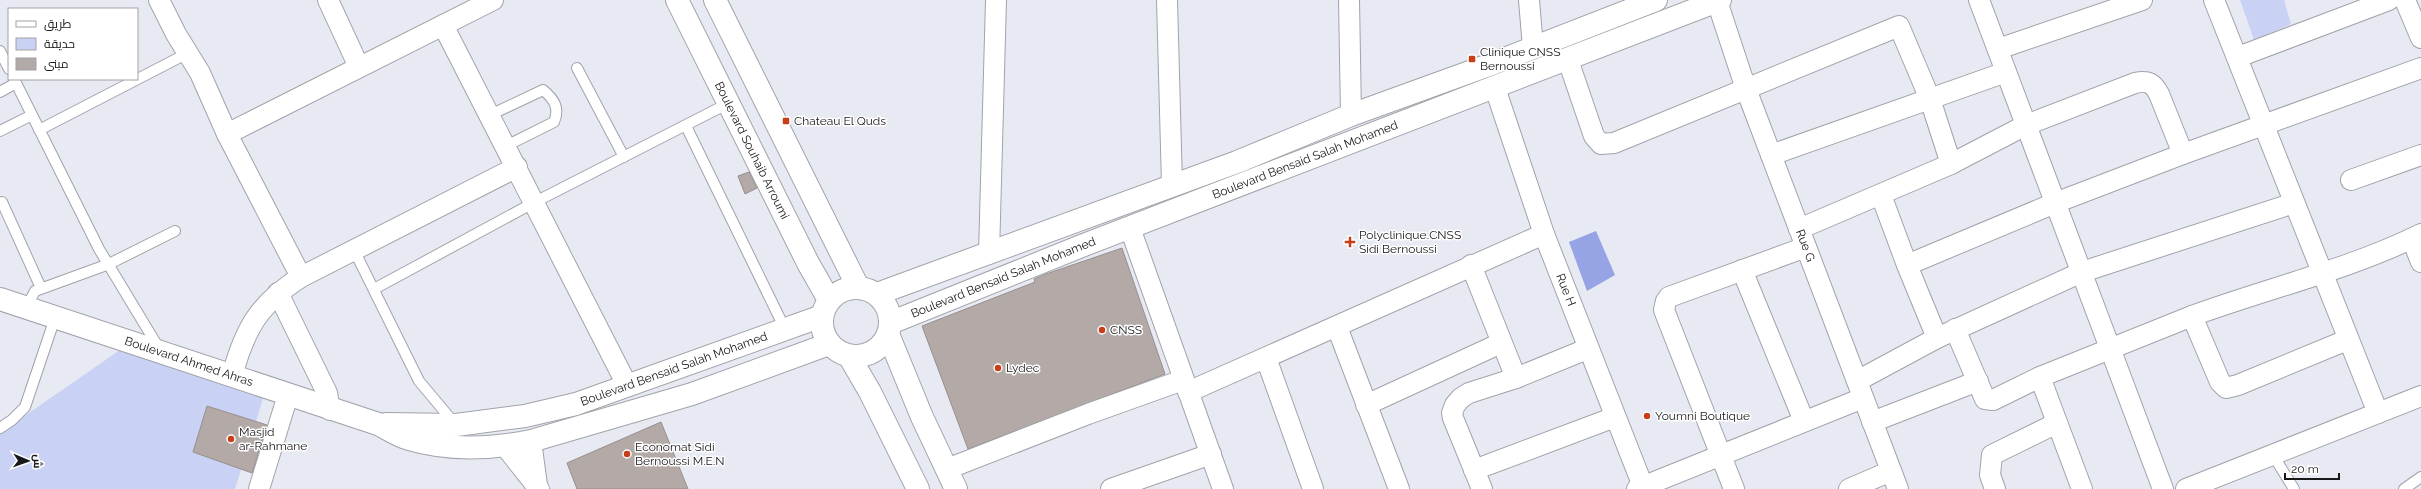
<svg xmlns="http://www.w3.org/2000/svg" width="2421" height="489" viewBox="0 0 2421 489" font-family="Raleway,Cairo,sans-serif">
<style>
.green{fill:#c9d1f4}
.forest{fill:#96a3e5}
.building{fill:#b3aaa7;stroke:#988f8d}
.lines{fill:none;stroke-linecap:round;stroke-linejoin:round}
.lane-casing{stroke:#a1a3aa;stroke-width:12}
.street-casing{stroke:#a1a3aa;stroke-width:22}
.secondary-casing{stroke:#a1a3aa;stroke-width:24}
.lane{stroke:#fff;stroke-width:10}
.street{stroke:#fff;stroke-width:20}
.secondary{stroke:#fff;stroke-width:22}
.poi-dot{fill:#c83e19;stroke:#fff;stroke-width:1.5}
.labels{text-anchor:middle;stroke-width:3;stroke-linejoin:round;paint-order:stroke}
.poi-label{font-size:12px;fill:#17171a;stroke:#fff;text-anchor:start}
.street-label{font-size:12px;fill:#17171a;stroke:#fff}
</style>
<rect width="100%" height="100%" fill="#e8eaf3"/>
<path class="green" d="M2240,0H2284L2291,24L2254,40Z
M130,343L266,389L235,489H0V433Z"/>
<path class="forest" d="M1596,231L1615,275L1587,291L1569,242Z"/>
<path class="building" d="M749,172L757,188L745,194L738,176Z
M1122,248L1165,374L968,449L922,326L1035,282L1034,279L1046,274Z
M207,406L267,425L252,473L193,452Z
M661,422L688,489H577L567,463Z"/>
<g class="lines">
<g class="lane-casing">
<path id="lane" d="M0,51L9,69
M577,68L624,157
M14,79L99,249L160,350
M0,92L16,83
M490,115L543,90C554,99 560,108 554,122L506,146
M686,126L785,329
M39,130L188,53
M0,131L32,115
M2,202L41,288
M354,250L419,381L455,424
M374,289L535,202L729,103
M26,308L35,291L109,264L175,231
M0,428L12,420L25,407L55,318
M2273,455L2294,489
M2404,489L2421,477"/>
</g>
<g class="street-casing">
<g id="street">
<path d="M159,0L176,34L200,73L227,134L301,277"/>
<path d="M328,0L359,67"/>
<path d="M1167,0L1172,185"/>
<path d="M1349,0L1351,115"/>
<path d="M1529,0L1533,48"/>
<path d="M1979,0L2163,489"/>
<path d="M2214,0L2378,413"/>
<path d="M2405,0L2421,38"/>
<path id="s1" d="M1717,1L1746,89L1898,489"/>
<path d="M443,25L627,385"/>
<path d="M1998,49L2142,0"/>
<path d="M2238,57L2389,0"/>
<path d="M1568,60L1594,136L1601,144L1614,143L1899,26L1930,99L1951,164"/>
<path id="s2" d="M1495,88L1544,234L1644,489"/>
<path d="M227,134L493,0"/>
<path d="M1771,155L2006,72"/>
<path d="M2351,180L2421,155"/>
<path d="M1881,195L1907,265L2055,203L2183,154L2421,68"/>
<path d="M1130,228L1223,489"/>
<path d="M1799,229L1951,164L2026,125L2135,83C2148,80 2153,83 2159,94L2183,154"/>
<path d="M2412,239L2421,262"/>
<path d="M989,254L996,0"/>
<path d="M1471,265L1516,378"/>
<path d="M1907,265L1937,338"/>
<path d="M1742,270L1804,421"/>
<path d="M278,293L327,393L330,410"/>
<path d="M2192,316C2268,288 2348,270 2421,234"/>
<path d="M1337,327L1399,489"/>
<path d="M1955,329L1985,399L1993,400L2040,377L2192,316L2220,382L2226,388L2238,385L2347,340"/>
<path d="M1266,358L1313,489"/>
<path d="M232,376C245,328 259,304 301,277L517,167"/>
<path d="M2040,377L2082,489"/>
<path d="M1857,381L1937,338L2082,272L2294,203"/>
<path d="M1188,392L1544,234"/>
<path d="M1366,405L1501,343"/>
<path d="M1872,422L1978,381"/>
<path d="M531,441L537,485"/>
<path d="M505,446L539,489"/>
<path d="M947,469L1088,414L1183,380"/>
<path d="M1474,470L1615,417"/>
<path d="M259,489L288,395"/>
<path d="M1111,489L1211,454"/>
<path d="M1482,489L1453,418L1452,413L1455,405L1461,398L1469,393L1516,378L1587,349"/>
<path d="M1637,489L1863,398"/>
<path d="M1734,489L1664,310L1666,301L1669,297L1806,247"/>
<path d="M1849,489L1891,471"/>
<path d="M1995,489L1990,475L1992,455L2057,423"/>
<path d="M2186,489L2421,396"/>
</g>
</g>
<g class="secondary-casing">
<g id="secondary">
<path id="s3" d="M677,0L808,263L829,300"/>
<path d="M715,0L858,287"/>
<circle cx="856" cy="322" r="34"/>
<path d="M877,294L1237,162L1351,115L1489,65L1656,0"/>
<path id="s4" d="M0,299L378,424C388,429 398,436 409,439C449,451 491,449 531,441L692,394L829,344"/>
<path id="s5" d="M890,323L1084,245L1720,0"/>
<path d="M888,334L922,417L956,489"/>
<path d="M849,356L870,392L918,489"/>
<path id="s6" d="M386,424L456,425L525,416L576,404L822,316"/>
</g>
</g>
<use href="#lane" class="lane"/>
<use href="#street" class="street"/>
<use href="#secondary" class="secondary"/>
</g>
<g class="poi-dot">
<rect x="1468" y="55" width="8" height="8" rx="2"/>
<rect x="782" y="117" width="8" height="8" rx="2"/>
<path d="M1348 236h4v4h4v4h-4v4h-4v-4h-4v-4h4z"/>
<circle cx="1102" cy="330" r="4"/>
<circle cx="998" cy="368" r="4"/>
<circle cx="1647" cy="416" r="4"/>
<circle cx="231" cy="439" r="4"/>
<circle cx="627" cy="454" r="4"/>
</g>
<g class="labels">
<g class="poi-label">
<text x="1480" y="56">Clinique CNSS<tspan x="1480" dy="14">Bernoussi</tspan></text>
<text x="794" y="125">Chateau El Quds</text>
<text x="1359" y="239">Polyclinique ِCNSS<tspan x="1359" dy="14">Sidi Bernoussi</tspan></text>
<text x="1110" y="334">CNSS</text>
<text x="1006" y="372">Lydec</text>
<text x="1655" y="420">Youmni Boutique</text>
<text x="239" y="436">Masjid<tspan x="239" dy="14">ar-Rahmane</tspan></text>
<text x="635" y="451">Economat Sidi<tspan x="635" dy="14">Bernoussi M.E.N</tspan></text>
</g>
<g class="street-label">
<text dy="4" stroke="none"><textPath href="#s3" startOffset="168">Boulevard Souhaib Arroumi</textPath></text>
<text dy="4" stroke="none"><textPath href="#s5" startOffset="446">Boulevard Bensaid Salah Mohamed</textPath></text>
<text dy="4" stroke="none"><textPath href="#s1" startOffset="260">Rue G</textPath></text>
<text dy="4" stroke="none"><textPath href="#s5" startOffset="122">Boulevard Bensaid Salah Mohamed</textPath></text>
<text dy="4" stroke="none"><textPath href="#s2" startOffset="214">Rue H</textPath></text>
<text dy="4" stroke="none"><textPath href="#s4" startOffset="199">Boulevard Ahmed Ahras</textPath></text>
<text dy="4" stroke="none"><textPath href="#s6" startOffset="296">Boulevard Bensaid Salah Mohamed</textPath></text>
</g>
</g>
<rect x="8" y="8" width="130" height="72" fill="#ffffff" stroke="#a2a2a3"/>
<rect x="16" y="21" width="20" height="6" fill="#ffffff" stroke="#a2a2a3"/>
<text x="44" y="28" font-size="12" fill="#17171a">طريق</text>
<rect x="16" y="38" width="20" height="12" fill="#c9d1f4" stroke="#a2a2a3"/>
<text x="44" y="48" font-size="12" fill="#17171a">حديقة</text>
<rect x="16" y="58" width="20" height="12" fill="#b3aaa7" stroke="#a2a2a3"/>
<text x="44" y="68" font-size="12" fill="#17171a">مبنى</text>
<g transform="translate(28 461) rotate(92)" stroke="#ffffff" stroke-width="3" paint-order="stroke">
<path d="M0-3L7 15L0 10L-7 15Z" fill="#17171a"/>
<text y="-6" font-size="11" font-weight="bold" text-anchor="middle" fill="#17171a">ش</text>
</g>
<path d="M2285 473v6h54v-6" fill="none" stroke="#17171a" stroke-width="2"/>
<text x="2291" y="473" font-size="12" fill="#17171a" stroke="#ffffff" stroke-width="3" paint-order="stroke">20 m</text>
</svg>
